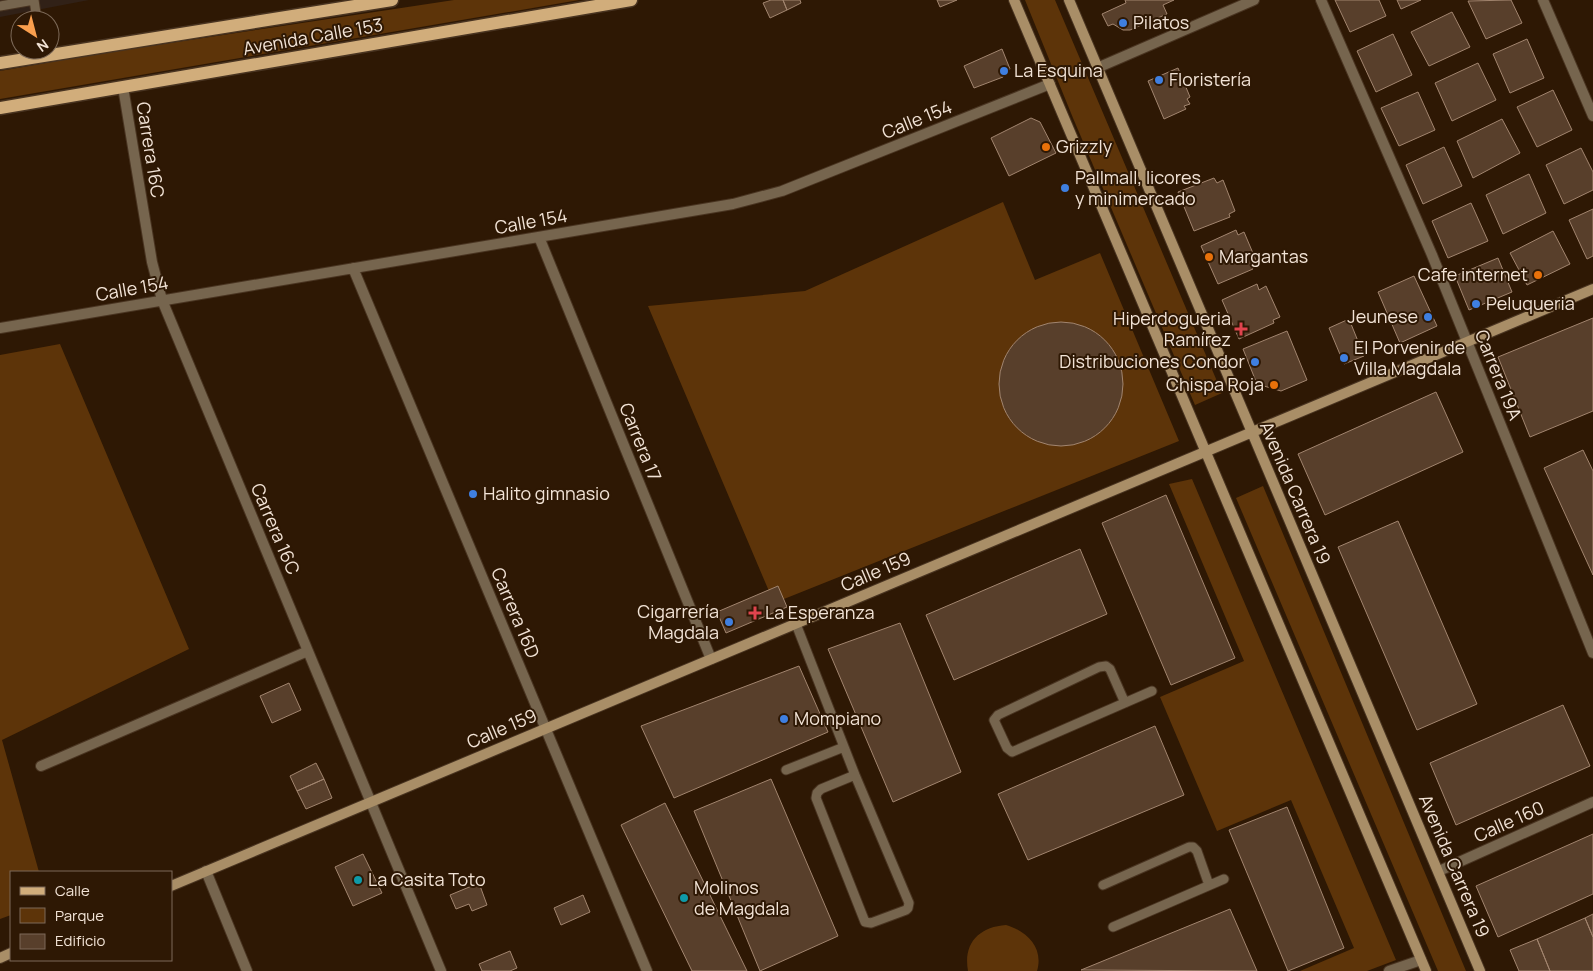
<svg xmlns="http://www.w3.org/2000/svg" width="1593" height="971" viewBox="0 0 1593 971" font-family="Manrope,sans-serif">
<style>
.education{fill:#312117}
.green{fill:#5d3409}
.building{fill:#583f2b;stroke:#a2856f}
.lines{fill:none;stroke-linecap:round;stroke-linejoin:round}
.lane-casing{stroke:#493421;stroke-width:11}
.street-casing{stroke:#493421;stroke-width:12}
.secondary-casing{stroke:#493421;stroke-width:12}
.primary-casing{stroke:#493421;stroke-width:15}
.lane{stroke:#76654e;stroke-width:9}
.street{stroke:#76654e;stroke-width:10}
.secondary{stroke:#a98e67;stroke-width:10}
.primary{stroke:#d1ad7b;stroke-width:12}
.shop-dot{fill:#3f7fe0;stroke:#2e1804;stroke-width:2}
.food-dot{fill:#e8710a;stroke:#2e1804;stroke-width:2}
.health-dot{fill:#e0444e;stroke:#2e1804;stroke-width:2}
.culture-dot{fill:#0f9aa8;stroke:#2e1804;stroke-width:2}
.labels{text-anchor:middle;stroke-width:4;stroke-linejoin:round;paint-order:stroke}
.poi-label{font-size:18px;fill:#f2e3d6;stroke:#2e1804;text-anchor:start}
.street-label{font-size:18px;fill:#f2e3d6;stroke:#2e1804}
</style>
<rect width="100%" height="100%" fill="#2e1804"/>
<path class="education" d="M0,0H89L0,17Z"/>
<path class="green" d="M454,0H579L0,99V71L97,54Z
M1025,0H1055L1222,393L1195,405L1073,118Z
M1003,202L1035,280L1100,253L1179,441L774,603L648,306L805,291Z
M60,344L189,649L2,740L39,872H11V915L0,919V355Z
M1192,479L1396,960L1367,971H1300L1354,948L1291,800L1217,831L1160,697L1244,661L1169,484Z
M1263,486L1466,971H1438L1236,498Z
M1006,925C1027,931 1044,948 1037,971H968C963,943 979,927 1006,925Z"/>
<path class="building" d="M771,0H783L787,10L770,18L763,3Z
M783,0H800L801,3L787,10Z
M937,0H957L940,7Z
M1125,0H1174L1163,5L1167,14L1130,30H1123L1113,24L1108,26L1102,14L1126,3Z
M1335,0H1379L1386,16L1350,32Z
M1397,0H1421L1401,9Z
M1511,0L1522,23L1486,39L1468,1Z
M1452,12L1470,47L1429,66L1411,32Z
M1393,34L1412,75L1376,92L1357,51Z
M1527,39L1544,78L1510,93L1493,54Z
M1002,49L1010,69L1003,77L974,88L964,66Z
M1478,63L1496,100L1452,121L1435,83Z
M1178,68L1190,97L1187,99L1190,104L1184,106L1186,109L1164,119L1148,81Z
M1553,90L1572,130L1537,147L1517,107Z
M1418,92L1435,130L1399,146L1381,108Z
M1031,118L1040,122L1056,153L1009,176L991,138Z
M1502,119L1520,153L1473,178L1457,141Z
M1444,147L1462,186L1423,204L1406,165Z
M1581,148L1593,172V190L1564,204L1546,165Z
M1529,174L1546,213L1503,234L1486,195Z
M1214,178L1217,183L1223,180L1235,211L1229,214L1230,217L1194,231L1178,192Z
M1471,203L1488,241L1448,258L1432,221Z
M1593,209V256L1587,259L1569,220Z
M1236,230L1238,235L1244,232L1258,265L1252,267L1253,269L1218,284L1201,246Z
M1553,231L1570,264L1527,285L1510,253Z
M1498,258L1512,292L1469,310L1455,276Z
M1414,276L1437,326L1400,343L1378,292Z
M1257,284L1259,290L1266,286L1280,317L1273,320L1274,323L1239,339L1222,300Z
M1593,318V411L1530,437L1498,357Z
M1349,319L1364,356L1344,364L1329,328Z
M999 384a62 62 0 1 1 124 0a62 62 0 1 1-124 0Z
M1287,331L1307,380L1281,391L1257,384L1243,349Z
M1436,392L1463,452L1325,515L1298,454Z
M1583,450L1593,471V575L1544,468Z
M1166,495L1235,658L1171,685L1102,523Z
M1398,521L1477,704L1417,730L1338,547Z
M1080,549L1107,614L954,680L926,615Z
M778,586L787,607L726,633L717,612Z
M900,623L961,772L893,802L828,649Z
M799,666L828,732L674,798L641,726Z
M289,683L301,710L272,723L260,696Z
M1563,705L1590,766L1456,825L1430,763Z
M1155,726L1184,795L1028,860L998,794Z
M316,763L324,779L297,791L290,776Z
M324,779L332,798L306,809L297,791Z
M771,779L838,936L760,971L694,811Z
M665,803L747,971H692L621,825Z
M1287,807L1344,948L1288,971L1229,830Z
M1593,834V894L1498,937L1476,886Z
M363,854L382,893L353,906L335,867Z
M479,883L487,905L472,911L469,904L456,909L450,895Z
M583,895L590,912L561,925L554,908Z
M1230,909L1257,971L1081,970Z
M1593,914V937L1585,918Z
M1585,918L1593,937V971H1550L1537,939Z
M1537,939L1550,971H1519L1510,950Z
M510,951L517,968L510,971H482L479,964Z"/>
<g class="lines">
<g class="lane-casing">
<path id="lane" d="M0,6L34,0L37,20
M796,624L855,775L909,903L908,908L906,910L871,923L865,922L816,798L817,793L821,789L855,775
M1125,703L1110,669L1106,666L1099,667L998,715L994,720L1007,748L1012,752L1152,691
M786,770L844,747
M1103,885L1189,847H1193L1197,851L1209,885
M1113,927L1224,879"/>
</g>
<g class="street-casing">
<path id="street" d="M1321,0L1432,255L1593,653
M1543,0L1593,116
M1097,68L1254,0
M123,87L152,262L162,300L441,971
M539,237L711,659
M353,268L647,971
M0,328L733,204L782,191L1050,84
M41,766L308,651
M206,871L247,971
M1439,871L1593,802
M1389,971L1421,960"/>
</g>
<g class="secondary-casing">
<path id="secondary" d="M1014,0L1426,971
M1069,0L1480,971
M171,886L1593,289
M0,958L11,953"/>
</g>
<g class="primary-casing">
<path id="primary" d="M0,63L392,0
M0,108L631,0"/>
</g>
<use href="#lane" class="lane"/>
<use href="#street" class="street"/>
<use href="#secondary" class="secondary"/>
<use href="#primary" class="primary"/>
</g>
<g class="shop-dot">
<circle cx="1123" cy="23" r="5"/>
<circle cx="1004" cy="71" r="5"/>
<circle cx="1159" cy="80" r="5"/>
<circle cx="1065" cy="188" r="5"/>
<circle cx="1476" cy="304" r="5"/>
<circle cx="1428" cy="317" r="5"/>
<circle cx="1344" cy="358" r="5"/>
<circle cx="1255" cy="362" r="5"/>
<circle cx="473" cy="494" r="5"/>
<circle cx="729" cy="622" r="5"/>
<circle cx="784" cy="719" r="5"/>
</g>
<g class="food-dot">
<circle cx="1046" cy="147" r="5"/>
<circle cx="1209" cy="257" r="5"/>
<circle cx="1538" cy="275" r="5"/>
<circle cx="1274" cy="385" r="5"/>
</g>
<g class="health-dot">
<path d="M1238.5 321.5h5v5h5v5h-5v5h-5v-5h-5v-5h5z"/>
<path d="M752.5 605.5h5v5h5v5h-5v5h-5v-5h-5v-5h5z"/>
</g>
<g class="culture-dot">
<circle cx="358" cy="880" r="5"/>
<circle cx="684" cy="898" r="5"/>
</g>
<g class="labels">
<g class="poi-label">
<text x="1133" y="29">Pilatos</text>
<text x="1014" y="77">La Esquina</text>
<text x="1169" y="86">Floristería</text>
<text x="1056" y="153">Grizzly</text>
<text x="1075" y="184">Pallmall, licores<tspan x="1075" dy="21">y minimercado</tspan></text>
<text x="1219" y="263">Margantas</text>
<text x="1528" y="281" text-anchor="end">Cafe internet</text>
<text x="1486" y="310">Peluqueria</text>
<text x="1418" y="323" text-anchor="end">Jeunese</text>
<text x="1231" y="325" text-anchor="end">Hiperdogueria<tspan x="1231" dy="21">Ramírez</tspan></text>
<text x="1354" y="354">El Porvenir de<tspan x="1354" dy="21">Villa Magdala</tspan></text>
<text x="1245" y="368" text-anchor="end">Distribuciones Condor</text>
<text x="1264" y="391" text-anchor="end">Chispa Roja</text>
<text x="483" y="500">Halito gimnasio</text>
<text x="719" y="618" text-anchor="end">Cigarrería<tspan x="719" dy="21">Magdala</tspan></text>
<text x="765" y="619">La Esperanza</text>
<text x="794" y="725">Mompiano</text>
<text x="368" y="886">La Casita Toto</text>
<text x="694" y="894">Molinos<tspan x="694" dy="21">de Magdala</tspan></text>
</g>
<g class="street-label">
<text transform="translate(313 37) rotate(-10)" y="6">Avenida Calle 153</text>
<text transform="translate(917 120) rotate(-22)" y="6">Calle 154</text>
<text transform="translate(150 150) rotate(81)" y="6">Carrera 16C</text>
<text transform="translate(531 222) rotate(-10)" y="6">Calle 154</text>
<text transform="translate(132 289) rotate(-10)" y="6">Calle 154</text>
<text transform="translate(1498 375) rotate(68)" y="6">Carrera 19A</text>
<text transform="translate(640 442) rotate(68)" y="6">Carrera 17</text>
<text transform="translate(1295 493) rotate(67)" y="6">Avenida Carrera 19</text>
<text transform="translate(275 529) rotate(67)" y="6">Carrera 16C</text>
<text transform="translate(876 572) rotate(-23)" y="6">Calle 159</text>
<text transform="translate(515 613) rotate(67)" y="6">Carrera 16D</text>
<text transform="translate(502 729) rotate(-23)" y="6">Calle 159</text>
<text transform="translate(1509 822) rotate(-24)" y="6">Calle 160</text>
<text transform="translate(1454 866) rotate(67)" y="6">Avenida Carrera 19</text>
</g>
</g>
<rect x="10" y="871" width="162" height="90" fill="#2e1804" stroke="#7c6958"/>
<rect x="20" y="887" width="25" height="8" fill="#d1ad7b" stroke="#7c6958"/>
<text x="55" y="896" font-size="15" fill="#f2e3d6">Calle</text>
<rect x="20" y="908" width="25" height="15" fill="#5d3409" stroke="#7c6958"/>
<text x="55" y="921" font-size="15" fill="#f2e3d6">Parque</text>
<rect x="20" y="934" width="25" height="15" fill="#583f2b" stroke="#7c6958"/>
<text x="55" y="946" font-size="15" fill="#f2e3d6">Edificio</text>
<g transform="translate(35 35) rotate(144)"><circle r="24" fill="#2e1804" stroke="#7c6958"/>
<path d="M0-4L9 19L0 12L-9 19Z" fill="#fa9f4e"/>
<text y="-8" font-size="14" font-weight="bold" text-anchor="middle" fill="#f2e3d6">N</text>
</g>
</svg>
